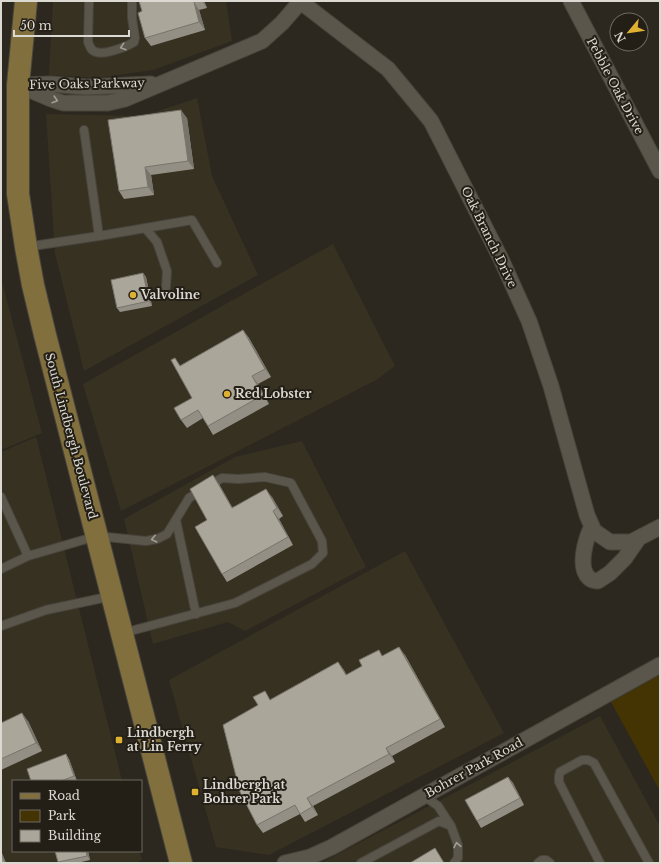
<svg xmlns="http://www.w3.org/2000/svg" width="661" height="864" viewBox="0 0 661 864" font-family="'Libre Baskerville',serif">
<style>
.built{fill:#373122}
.green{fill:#453403}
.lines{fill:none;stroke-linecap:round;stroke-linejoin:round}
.lane-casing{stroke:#48453d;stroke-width:10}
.street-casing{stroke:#48453d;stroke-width:17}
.primary-casing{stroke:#48453d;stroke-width:24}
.lane{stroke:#5b564c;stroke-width:8}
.street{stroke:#5b564c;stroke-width:15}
.primary{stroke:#826f3e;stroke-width:22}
.wall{fill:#938f84}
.shaded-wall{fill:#78746c}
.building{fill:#aba69a;stroke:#78746c}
.oneway{stroke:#a19e96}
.poi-dot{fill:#deb133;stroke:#231f16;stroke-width:1.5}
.labels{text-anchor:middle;stroke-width:4;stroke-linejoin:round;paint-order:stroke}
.street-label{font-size:12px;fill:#dbd9d2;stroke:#231f16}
.poi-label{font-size:12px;font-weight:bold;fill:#dbd9d2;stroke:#231f16;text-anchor:start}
</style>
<rect width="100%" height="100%" fill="#2c281f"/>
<path class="built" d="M53,1H226L232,41L153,70L97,78L49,75Z
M197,98L212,176L258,275L84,371L55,253L46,114L143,116Z
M333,244L395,366L376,380L121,511L83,384Z
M1,278L42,433L1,450Z
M36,437L122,781H13V851H139L142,860L135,863H1V452Z
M302,441L366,567L245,631L228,622L153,644L124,519L235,457Z
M405,551L504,733L269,855L216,847L169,680Z
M600,716L660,826V863H321Z"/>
<path class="green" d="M660,675V791L611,702Z"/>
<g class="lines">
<g class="lane-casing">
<path id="lane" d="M89,1L88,42C90,47 91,51 96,52C105,55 126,47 134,42L135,38L132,18V1
M145,228L157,242L167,271L166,287
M99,236L192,220L217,263
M26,247L99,236L84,130
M1,497L28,556L97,536L146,541L157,539L167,534L189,498L222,478L238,479L265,477L291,483L322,541L323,553L312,564L235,603L123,633
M176,520L196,614
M1,569L28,556
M1,626L46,610L112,596
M424,796L438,806L451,826L458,845V858L454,863
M361,863L439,821L451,826
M538,863L542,860H546L550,863
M600,863L559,782V776L560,772L582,760H588L594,763L649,863"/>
</g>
<g class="street-casing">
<path id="street" d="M571,1L660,171
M301,2L388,69L431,121L501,259L529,321L551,386L587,515L594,531L610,542H631L660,527
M18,85L51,99L63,103H108L125,99L262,41L282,23L301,1
M23,85L51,84L86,87L151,84
M592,526C586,538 577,567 589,578C591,580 595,581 598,581L610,573L625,558L638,539
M285,863L310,857L332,847L660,665"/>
</g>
<g class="primary-casing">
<path id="primary" d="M26,1L18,85V194L26,247L33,285L45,335L181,863"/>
</g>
<use href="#lane" class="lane"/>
<use href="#street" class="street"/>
<use href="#primary" class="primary"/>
</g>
<path class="wall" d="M139,1H204L207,8L199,10L205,30L151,46L145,38L142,11Z
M187,118L194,169L151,175L154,195L124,199L119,191Z
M143,273L146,277L152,306L120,312L117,308Z
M243,330L249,338L271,377L258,384L269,404L213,435L203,418L187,428L181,420L192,398L181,365Z
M219,484L232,507L272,497L283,516L279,519L293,545L227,582L222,574L207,520Z
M405,655L445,727L392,756L395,762L313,806L318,815L305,822L300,814L263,833L257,825L271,699L338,662L347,675L383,656Z
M28,721L42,751L1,770V723Z
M66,754L69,759L77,781H31Z
M508,777L513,783L524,805L481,828L477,821Z
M1,851L6,863H1Z
M88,851L90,860L77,863H59L58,862Z"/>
<path class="shaded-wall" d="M202,1H204L207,8Z
M194,2L199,10L205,30L199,22Z
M181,110L187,118L194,169L188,161Z
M145,167L151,175L154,195L148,187Z
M143,273L146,277L152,306L149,301Z
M243,330L249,338L271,377L265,369Z
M252,376L258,384L269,404L263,395Z
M213,475L219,484L237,516L232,508Z
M266,489L272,497L283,516L277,508Z
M273,511L279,519L293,545L288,537Z
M399,647L405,655L445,727L440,719Z
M338,662L344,670L351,684L346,675Z
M22,713L28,721L42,751L36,743Z
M386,748L392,756L395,762L389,754Z
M66,754L69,759L77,781L74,776Z
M508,777L513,783L524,805Z
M307,798L313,806L318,815L312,807Z
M1,851L6,863H5L1,856Z
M86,851H88L90,860L87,856Z"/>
<path class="building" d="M139,1H197L194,2L199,22L145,38L138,13L142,11Z
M181,110L188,161L145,167L148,187L119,191L108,120Z
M143,273L149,301L117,308L111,280Z
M243,330L265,369L252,376L263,395L208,426L198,410L181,420L174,408L192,398L171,360L175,358L180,366Z
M213,475L232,508L266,489L277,508L273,511L288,537L222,574L195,527L207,520L190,489Z
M399,647L440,719L386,748L389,754L307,798L312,807L300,814L295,805L257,825L240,792L223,725L258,705L253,697L265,691L270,700L338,662L346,675L362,666L359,660L379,650L382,656Z
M22,713L36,743L1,759V723Z
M66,754L74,776L61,781H31L27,769Z
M508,777L520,798L477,821L465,800Z
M435,848L444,863H410Z
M55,851H86L87,856L58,862Z"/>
<defs><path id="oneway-chevron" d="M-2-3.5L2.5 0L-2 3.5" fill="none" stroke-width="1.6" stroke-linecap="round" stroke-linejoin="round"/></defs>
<g class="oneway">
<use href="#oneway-chevron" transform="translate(123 47) rotate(162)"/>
<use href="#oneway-chevron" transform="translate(55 100) rotate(17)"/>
<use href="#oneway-chevron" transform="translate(154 539) rotate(167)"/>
<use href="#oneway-chevron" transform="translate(457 845) rotate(-101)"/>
</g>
<g class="poi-dot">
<circle cx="133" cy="295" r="4"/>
<circle cx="227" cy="394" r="4"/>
<rect x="115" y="736" width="8" height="8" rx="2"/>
<rect x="191" y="788" width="8" height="8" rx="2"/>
</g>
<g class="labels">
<g class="street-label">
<text transform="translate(87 84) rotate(-1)" y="4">Five Oaks Parkway</text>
<text transform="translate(615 86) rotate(62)" y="4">Pebble Oak Drive</text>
<text transform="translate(489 237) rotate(64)" y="4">Oak Branch Drive</text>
<text transform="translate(71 436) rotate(75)" y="4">South Lindbergh Boulevard</text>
<text transform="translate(474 768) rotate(-29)" y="4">Bohrer Park Road</text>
</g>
<g class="poi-label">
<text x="141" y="299">Valvoline</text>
<text x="235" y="398">Red Lobster</text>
<text x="127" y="737">Lindbergh<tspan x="127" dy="14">at Lin Ferry</tspan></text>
<text x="203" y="789">Lindbergh at<tspan x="203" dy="14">Bohrer Park</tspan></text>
</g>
</g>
<rect width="661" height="864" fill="none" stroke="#dbd9d2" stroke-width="4"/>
<rect x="12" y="780" width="130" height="72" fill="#231f16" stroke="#6d6961"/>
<rect x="20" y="793" width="20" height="6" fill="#826f3e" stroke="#6d6961"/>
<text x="48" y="800" font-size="12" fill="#dbd9d2">Road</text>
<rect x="20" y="810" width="20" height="12" fill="#453403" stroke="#6d6961"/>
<text x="48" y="820" font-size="12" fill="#dbd9d2">Park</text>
<rect x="20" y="830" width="20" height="12" fill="#aba69a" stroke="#6d6961"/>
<text x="48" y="840" font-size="12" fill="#dbd9d2">Building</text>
<g transform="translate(629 32) rotate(241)"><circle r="19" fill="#231f16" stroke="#6d6961"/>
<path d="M0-3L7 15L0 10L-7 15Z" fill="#deb133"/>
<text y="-6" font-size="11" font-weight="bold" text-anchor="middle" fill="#dbd9d2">N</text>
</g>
<path d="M14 30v6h115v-6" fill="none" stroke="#dbd9d2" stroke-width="2"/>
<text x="20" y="30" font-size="12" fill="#dbd9d2" stroke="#231f16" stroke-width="3" paint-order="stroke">50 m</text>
</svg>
